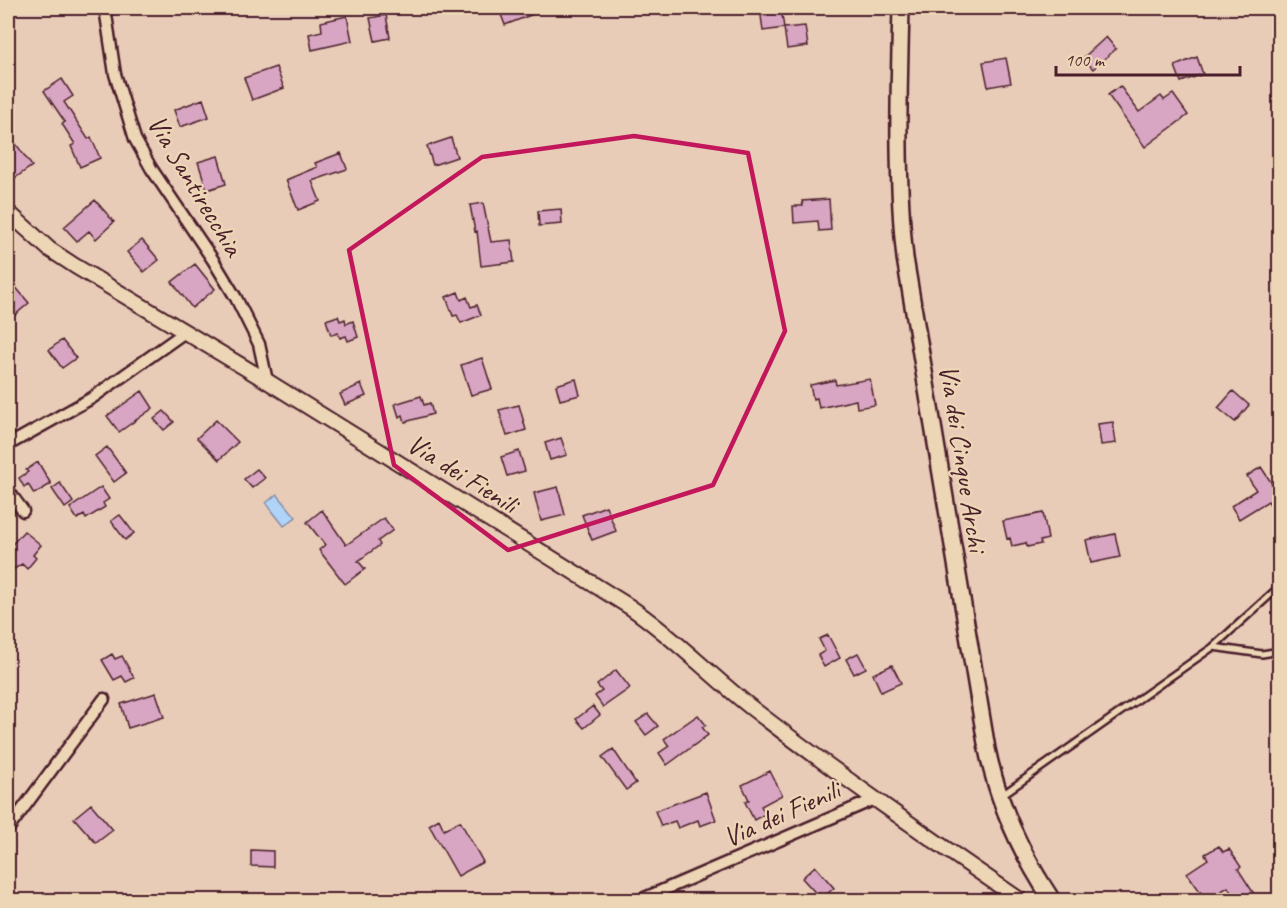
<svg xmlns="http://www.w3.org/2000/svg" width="1287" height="908" viewBox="0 0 1287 908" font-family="Caveat,sans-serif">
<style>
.water{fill:#afd4f8;stroke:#878ca6;stroke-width:1.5}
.building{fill:#d8a6c3;stroke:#4a1f2b;stroke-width:1.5}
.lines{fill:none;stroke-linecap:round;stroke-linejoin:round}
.service-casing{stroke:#4a1f2b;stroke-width:10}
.minor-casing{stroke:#4a1f2b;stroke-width:15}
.tertiary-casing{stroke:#4a1f2b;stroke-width:18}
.secondary-casing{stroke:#4a1f2b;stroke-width:20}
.service{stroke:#edd6b5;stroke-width:5}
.minor{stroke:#edd6b5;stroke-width:10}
.tertiary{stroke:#edd6b5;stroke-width:14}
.secondary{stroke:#edd6b5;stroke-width:15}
.marked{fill:none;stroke:#c2185b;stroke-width:4.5;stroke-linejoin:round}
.labels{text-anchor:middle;stroke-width:4.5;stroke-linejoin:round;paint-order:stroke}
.street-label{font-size:28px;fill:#4a1f2b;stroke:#edd6b5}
</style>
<rect width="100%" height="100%" fill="#e9ccb8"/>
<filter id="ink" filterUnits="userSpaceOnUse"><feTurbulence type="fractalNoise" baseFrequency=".0167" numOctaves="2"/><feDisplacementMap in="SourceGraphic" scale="12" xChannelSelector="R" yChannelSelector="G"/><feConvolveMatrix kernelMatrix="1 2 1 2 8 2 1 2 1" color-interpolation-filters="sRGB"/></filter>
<g filter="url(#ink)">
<path class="water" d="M277,494L296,517L284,526L266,503Z"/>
<path class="building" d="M512,8H549L505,25L500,12Z
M760,8H781L784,28L763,31Z
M386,15L390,38L375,41L370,18Z
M347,16L352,41L312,50L309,34L322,31L321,22Z
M805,26L808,46L787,49L784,28Z
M1106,37L1116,49L1093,69L1083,58Z
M1197,57L1203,74L1181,82L1175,66Z
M1006,58L1011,83L988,87L983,62Z
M276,67L284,88L252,100L244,78Z
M62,79L73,96L64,102L88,139L91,137L100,158L80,167L71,146L75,144L62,124L65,122L44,91Z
M1120,86L1139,112L1161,96L1164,100L1173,94L1188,115L1145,147L1108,95Z
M203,99L209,117L180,127L174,110Z
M8,133L32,166L12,180L8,175Z
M451,138L457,157L433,165L427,146Z
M341,153L347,169L312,181L320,201L298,210L286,180L317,167L315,163Z
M218,156L226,184L207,190L198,162Z
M829,199L831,230L819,231L818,221L794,223L793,206H803L802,201Z
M95,200L114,222L96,239L89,231L77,241L64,227Z
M483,203L491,242L511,240L514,262L481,266L477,231L475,232L470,205Z
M561,209L562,224L539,226L538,211Z
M142,240L159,260L144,272L127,252Z
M195,264L215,289L192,308L172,282Z
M8,278L29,303L8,321Z
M458,292L461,300L467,297L471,307L477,305L481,315L461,323L457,315L453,316L446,297Z
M338,316L340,321L345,319L346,324L353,321L358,337L348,341L346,336L340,338L338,333L331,335L326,320Z
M62,340L76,358L62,368L49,350Z
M482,358L492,389L471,395L461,365Z
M576,379L580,395L560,400L556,385Z
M870,379L875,405L857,408L856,400L819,408L817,398L813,399L810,385L835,380L836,385Z
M361,384L366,396L345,405L340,394Z
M142,391L153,408L119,432L107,416Z
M1233,391L1249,405L1235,422L1218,408Z
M421,396L424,405L430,403L433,414L405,422L403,415L399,417L395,404Z
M519,405L526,430L507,436L499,410Z
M164,411L174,422L164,430L154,419Z
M216,420L238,442L219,460L197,438Z
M1113,422L1116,443L1101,445L1098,424Z
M561,438L567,455L550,460L545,443Z
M107,447L126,473L114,482L95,456Z
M519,451L525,471L507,476L501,457Z
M38,462L51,484L34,494L28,484L24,487L19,478L28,472L26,470Z
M1261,467L1280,496V503L1272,508L1268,501L1239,519L1231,506L1256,490L1247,476Z
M257,469L265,478L252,488L244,479Z
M60,483L73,502L65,508L52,489Z
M101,487L109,499L103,503L105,507L86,519L84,515L77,519L70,508Z
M558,487L565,515L541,521L534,493Z
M606,506L616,531L592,540L582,515Z
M322,510L346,545L384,518L393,530L378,541L380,545L358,561L365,569L345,584L319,550L325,545L307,522Z
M1043,513L1048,539L1040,541L1041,544L1027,547L1026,543L1012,546L1010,538L1007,539L1003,521Z
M120,515L134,533L125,540L111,521Z
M24,531L41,545L33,555L36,558L27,569L22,564L8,573V549Z
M1115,534L1120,557L1091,563L1086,540Z
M828,635L840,658L824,667L818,655L825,651L819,639Z
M858,653L866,668L854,674L846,659Z
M112,654L115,659L122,656L134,678L126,682L122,676L114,680L102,660Z
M892,665L901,683L881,692L873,674Z
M616,670L630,688L603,707L595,696L602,691L597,685Z
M156,693L164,717L128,728L121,704Z
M593,706L600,715L584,728L576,719Z
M648,714L658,726L646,735L636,722Z
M698,715L706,725L702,727L708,735L667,765L659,753L669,746L664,739Z
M613,749L636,783L626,790L602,757Z
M770,771L782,795L761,806L765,814L754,820L745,802L749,800L742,785Z
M706,792L716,820L700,826L698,820L678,828L675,821L661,826L655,811Z
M91,804L113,830L96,843L74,818Z
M439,819L444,830L460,821L483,862L458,876L429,825Z
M1219,846L1223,852L1229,849L1241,867L1238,869L1258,900H1236L1228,887L1206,900L1187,873L1208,859L1205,854Z
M251,850L273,851V867L251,866Z
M815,866L834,888L821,899L802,878Z"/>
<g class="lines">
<g class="service-casing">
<path id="service" d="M1213,647L1280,586
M1002,795L1213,647L1262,654L1280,651"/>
</g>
<g class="minor-casing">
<path id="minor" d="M105,8L115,74L135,139L151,168L213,260L236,298L259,344L267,381
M8,445L92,398L185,332
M8,490L23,511
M8,829L104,699
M640,900L875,799"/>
</g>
<g class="tertiary-casing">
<path id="tertiary" d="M8,212L49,249L75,266L267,381L630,607C674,637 711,676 753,709C840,776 930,838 1020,900"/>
</g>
<g class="secondary-casing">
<path id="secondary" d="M901,8C899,89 896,177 905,258L987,749C998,803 1022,855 1052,900"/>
</g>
<use href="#service" class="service"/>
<use href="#minor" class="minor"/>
<use href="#tertiary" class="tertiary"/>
<use href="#secondary" class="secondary"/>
</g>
</g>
<path class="marked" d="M634,136L748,153L785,331L713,485L508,550L394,465L349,250L482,157Z"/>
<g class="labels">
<g class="street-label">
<text transform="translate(196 185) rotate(59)" y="10">Via Santirecchia</text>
<text transform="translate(964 458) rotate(81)" y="10">Via dei Cinque Archi</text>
<text transform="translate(463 473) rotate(32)" y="10">Via dei Fienili</text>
<text transform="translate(781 813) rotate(-24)" y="10">Via dei Fienili</text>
</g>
</g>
<rect width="1287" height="908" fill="none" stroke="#edd6b5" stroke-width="30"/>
<rect x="15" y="15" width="1257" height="878" fill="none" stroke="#4a1f2b" stroke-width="2" filter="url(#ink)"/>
<path d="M1056 66v9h184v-9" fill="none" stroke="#4a1f2b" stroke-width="3"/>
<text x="1065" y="66" font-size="18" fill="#4a1f2b" stroke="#edd6b5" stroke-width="4.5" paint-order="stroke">100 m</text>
</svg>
